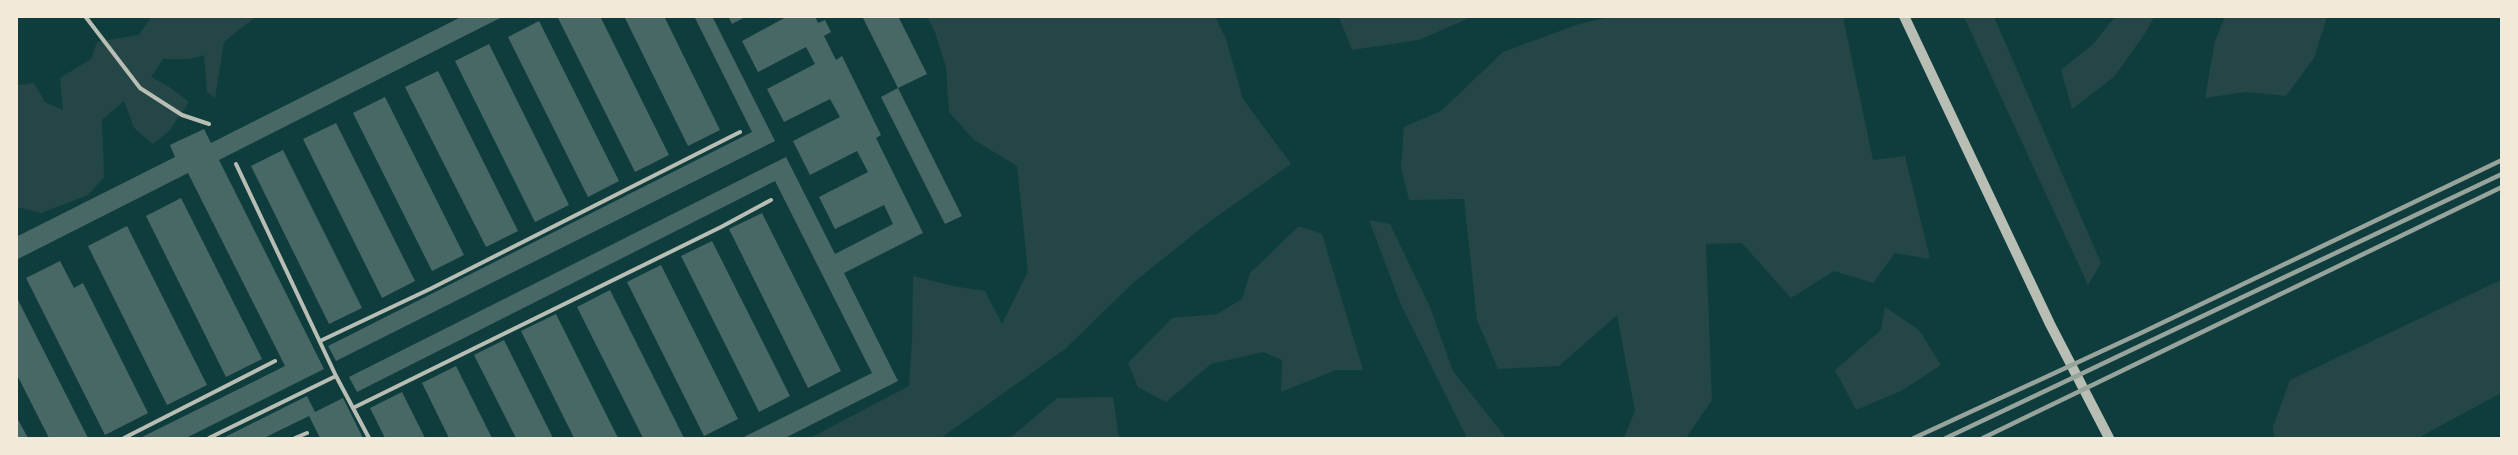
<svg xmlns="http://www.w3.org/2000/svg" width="2518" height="455" viewBox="0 0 2518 455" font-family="'Exo 2',sans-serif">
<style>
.green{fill:#244646}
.building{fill:#486865}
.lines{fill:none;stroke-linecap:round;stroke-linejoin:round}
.service{stroke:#b8beb3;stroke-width:4}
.tertiary{stroke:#b8beb3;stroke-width:10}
.rail{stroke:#97a49c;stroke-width:4.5}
</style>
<rect width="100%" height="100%" fill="#0f3d3e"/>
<path class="green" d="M151,17H255L224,42L215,98L207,92L204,55L189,59H163L151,77L168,86L189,102L169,131L153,144L134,128L124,101L102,120L104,177L88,195L41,213L17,207V85L34,83L45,102L63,110L60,78L91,59L97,42L139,35Z
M927,17H1215L1226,39L1243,99L1291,164L1209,222L1134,282L1065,349L941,438H810L909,386L912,341L913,276L953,286L985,291L1002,324L1028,271L1017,166L974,140L949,112L946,67L935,32Z
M1339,17V16L1471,17L1419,40L1352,50Z
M1608,17H1843L1873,160L1905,156L1930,259L1895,253L1873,283L1834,271L1791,298L1742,243L1706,244L1712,400L1686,438H1624L1635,411L1617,315L1559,366L1498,369L1477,320L1464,199L1409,200L1401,168L1404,127L1441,111L1503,52L1576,25Z
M1964,17H1994L2101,263L2088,285Z
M2115,17H2154L2146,32L2114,77L2072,109L2061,70L2093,44Z
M2225,17V16L2327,17L2314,58L2286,96L2246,92L2205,98L2215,41Z
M1369,220L1390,224L1430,307L1453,371L1506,438H1467L1401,305Z
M1299,226L1322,234L1363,370H1336L1281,392L1282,360L1263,352L1211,364L1166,402L1138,387L1128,363L1172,318L1217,314L1242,299L1250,273Z
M2501,280V393L2418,438H2274L2273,427L2290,380Z
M1885,307L1919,330L1941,365L1901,391L1856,410L1835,370L1881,330Z
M1113,397L1119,438H1010L1057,398Z"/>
<path class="building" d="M463,16H504L219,160L324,369L186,438H140L285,366L188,173L16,260V237L175,157L170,145L204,129L211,143Z
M557,16H600L669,155L635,172Z
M624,16H664L720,130L688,146Z
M694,16H712L775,141L336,361L328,346L752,132Z
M728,16H747L732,24Z
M788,16H815L818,23L825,20L831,32L824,36L836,60L842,56L881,135L876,138L923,233L844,273L898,381L785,438H742L872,373L775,181L357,392L349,377L786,157L835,254L893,224L884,205L835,229L819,197L868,172L857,151L810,175L793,141L840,117L830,99L784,122L767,89L815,64L806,47L758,72L742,41Z
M862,16H898L927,74L898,88Z
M539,21L619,181L588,197L508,37Z
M489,44L569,205L535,222L455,61Z
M438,71L518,231L486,247L405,87Z
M898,88L962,216L945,224L881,97Z
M385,97L464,255L432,271L353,113Z
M336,123L415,281L382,298L303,139Z
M283,150L362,308L329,324L251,166Z
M181,198L262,359L226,377L146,216Z
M762,213L841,371L808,388L729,229Z
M127,226L207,385L167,405L88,246Z
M712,241L790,396L759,412L681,256Z
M60,261L74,288L83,283L148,413L105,435L26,278Z
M661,265L738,419L704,436L627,282Z
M610,290L684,438H643L577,307Z
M16,296L88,438H49L16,373Z
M556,314L618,438H574L521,331Z
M504,340L553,438H516L474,355Z
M456,366L492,438H449L422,383Z
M402,392L425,438H385L370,408Z
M307,396L315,412L343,398L363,438H320L309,416L264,438H223Z
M16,416L28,438H16Z"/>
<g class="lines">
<path class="service" d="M85,16L140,88L182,115L209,124
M236,164L336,376L369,438
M320,341L430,289L740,132
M353,408L721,227L771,200
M124,438L275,361
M209,438L336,376
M295,438L307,433"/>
<path class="tertiary" d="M1904,16L2050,324L2109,438"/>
<path class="rail" d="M1914,438L2141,333L2502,160
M1946,438L2502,174
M1983,438L2502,187"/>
</g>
<rect width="2518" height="455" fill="none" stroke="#f1e9da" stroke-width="36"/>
</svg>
